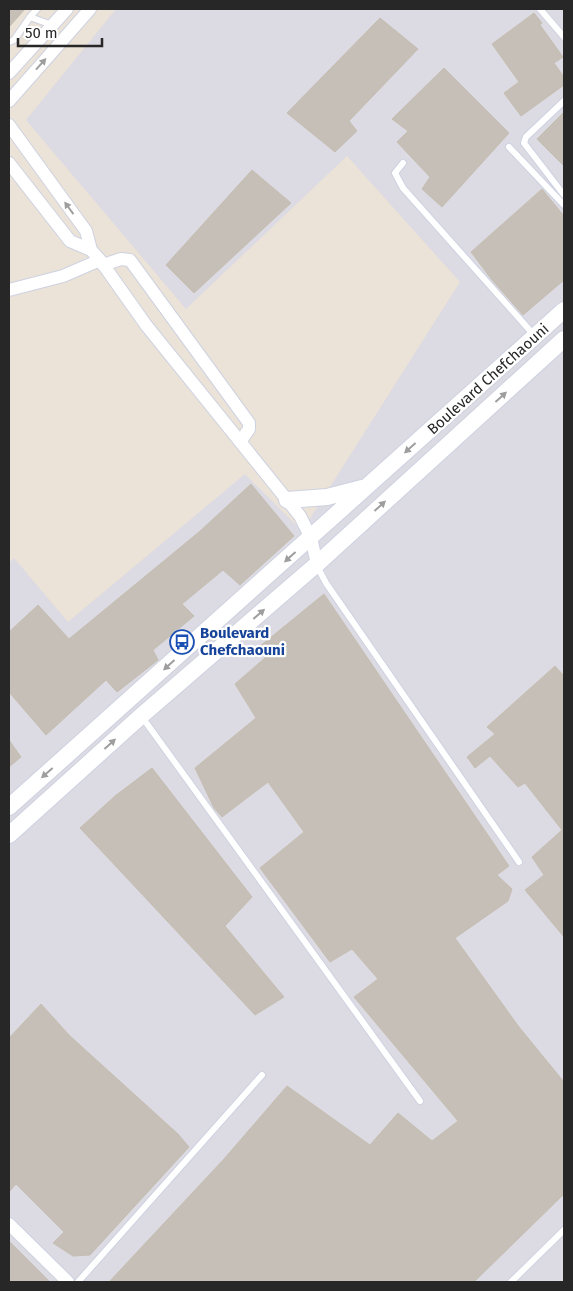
<svg xmlns="http://www.w3.org/2000/svg" width="573" height="1291" viewBox="0 0 573 1291" font-family="'Fira Sans',sans-serif">
<style>
.industrial{fill:#dcdae2}
.building{fill:#c6bfb8;stroke:#c5beb2}
.lines{fill:none;stroke-linecap:round;stroke-linejoin:round}
.service-casing{stroke:#ced2e1;stroke-width:8}
.minor-casing{stroke:#ced2e1;stroke-width:14}
.tertiary-casing{stroke:#ced2e1;stroke-width:18}
.service{stroke:#fff;stroke-width:6}
.minor{stroke:#fff;stroke-width:12}
.tertiary{stroke:#fff;stroke-width:16}
.oneway{fill:#9e9e9e}
.labels{text-anchor:middle;stroke-width:4.5;stroke-linejoin:round;paint-order:stroke}
.street-label{font-size:15px;fill:#272727;stroke:#fff}
.transit-label{font-size:15px;font-weight:bold;fill:#164399;stroke:#fff;text-anchor:start}
</style>
<rect width="100%" height="100%" fill="#ebe2d8"/>
<path class="industrial" d="M116,9H564V1282H9V563L14,558L68,622L245,474L302,531L460,282L347,156L186,309L26,120Z"/>
<path class="building" d="M9,9H25L9,27Z
M534,13L542,23L540,25L563,57L554,63L564,77V85L521,116L504,93L519,82L492,44Z
M380,18L418,49L349,121L357,131L335,152L287,113Z
M444,68L509,133L442,207L422,189L430,177L397,142L408,131L392,119Z
M564,112V166L537,139Z
M252,170L291,203L194,293L166,265Z
M542,189L564,216V280L523,315L492,280L471,252Z
M251,484L294,536L240,585L223,570L182,604L194,616L153,650L158,660L117,692L106,680L46,735L9,692V632L38,605L69,639L199,532Z
M324,594L509,866L497,875L512,889L508,901L455,938L519,1027L564,1082V1194L474,1282H109L224,1159L287,1086L370,1145L398,1113L432,1141L458,1121L354,997L378,979L352,949L330,962L260,868L304,832L268,782L222,817L214,808L195,768L256,718L235,684L266,657L259,647Z
M555,666L564,676V937L525,890L544,875L532,857L562,830L525,783L518,787L490,756L475,768L467,757L495,734L487,727Z
M9,740L21,757L9,767Z
M152,768L252,897L225,926L284,997L255,1015L80,828L115,796Z
M41,1004L70,1036L178,1134L189,1147L90,1255L73,1256L53,1243L64,1232L16,1184L9,1192V1038Z
M9,1241L50,1282H9Z"/>
<g class="lines">
<g class="service-casing">
<path id="service" d="M540,9L564,37
M30,17L37,9
M9,42L14,40L30,17L52,25
M564,101L526,137L524,143L564,195
M509,147L564,205
M403,163L395,173L403,188L534,335
M317,566L326,583L519,862
M142,717L420,1101
M78,1282L262,1075
M511,1282L564,1230"/>
</g>
<g class="minor-casing">
<path id="minor" d="M9,73L67,9
M9,101L90,9
M9,125L86,231L91,250
M9,163L70,241L91,250L100,260L146,325L300,516L311,538L317,564
M103,265L121,259L130,260L249,423V429L240,442
M9,290L63,276L100,260
M9,1224L68,1282"/>
</g>
<g class="tertiary-casing">
<path id="tertiary" d="M287,500L327,497L362,488
M9,807L564,310
M9,835L141,716L317,564L564,339"/>
</g>
<use href="#service" class="service"/>
<use href="#minor" class="minor"/>
<use href="#tertiary" class="tertiary"/>
</g>
<defs><path id="oneway-solid" d="M-6-.8H1V-3.2L6.5 0L1 3.2V.8H-6Z" transform="scale(1.25)"/></defs>
<g class="oneway">
<use href="#oneway-solid" transform="translate(41 64) rotate(-48)"/>
<use href="#oneway-solid" transform="translate(69 208) rotate(-126)"/>
<use href="#oneway-solid" transform="translate(501 397) rotate(-42)"/>
<use href="#oneway-solid" transform="translate(410 448) rotate(138)"/>
<use href="#oneway-solid" transform="translate(380 506) rotate(-42)"/>
<use href="#oneway-solid" transform="translate(290 557) rotate(138)"/>
<use href="#oneway-solid" transform="translate(259 614) rotate(-41)"/>
<use href="#oneway-solid" transform="translate(169 665) rotate(138)"/>
<use href="#oneway-solid" transform="translate(110 744) rotate(-42)"/>
<use href="#oneway-solid" transform="translate(47 773) rotate(139)"/>
</g>
<defs>
<g id="bus-ring" transform="scale(1.25)"><circle r="9.5" fill="#fff" stroke="#1a4fb4" stroke-width="1.5"/><path d="M-5-6H5V4H4V6H2V4H-2V6H-4V4H-5ZM-3.5-4V0h7V-4ZM-3.5 1.2v1.5H-2V1.2ZM2 1.2v1.5H3.5V1.2Z" fill="#1a4fb4"/></g>
</defs>
<g fill-rule="evenodd">
<use href="#bus-ring" x="182" y="642"/>
</g>
<g class="labels">
<g class="street-label">
<text transform="translate(488 379) rotate(-42)" y="5">Boulevard Chefchaouni</text>
</g>
<g class="transit-label">
<text x="200" y="638">Boulevard<tspan x="200" dy="17">Chefchaouni</tspan></text>
</g>
</g>
<rect width="573" height="1291" fill="none" stroke="#272727" stroke-width="20"/>
<path d="M18 38v8h84v-8" fill="none" stroke="#272727" stroke-width="2.5"/>
<text x="25" y="38" font-size="15" fill="#272727" stroke="#ffffff" stroke-width="4" paint-order="stroke">50 m</text>
</svg>
